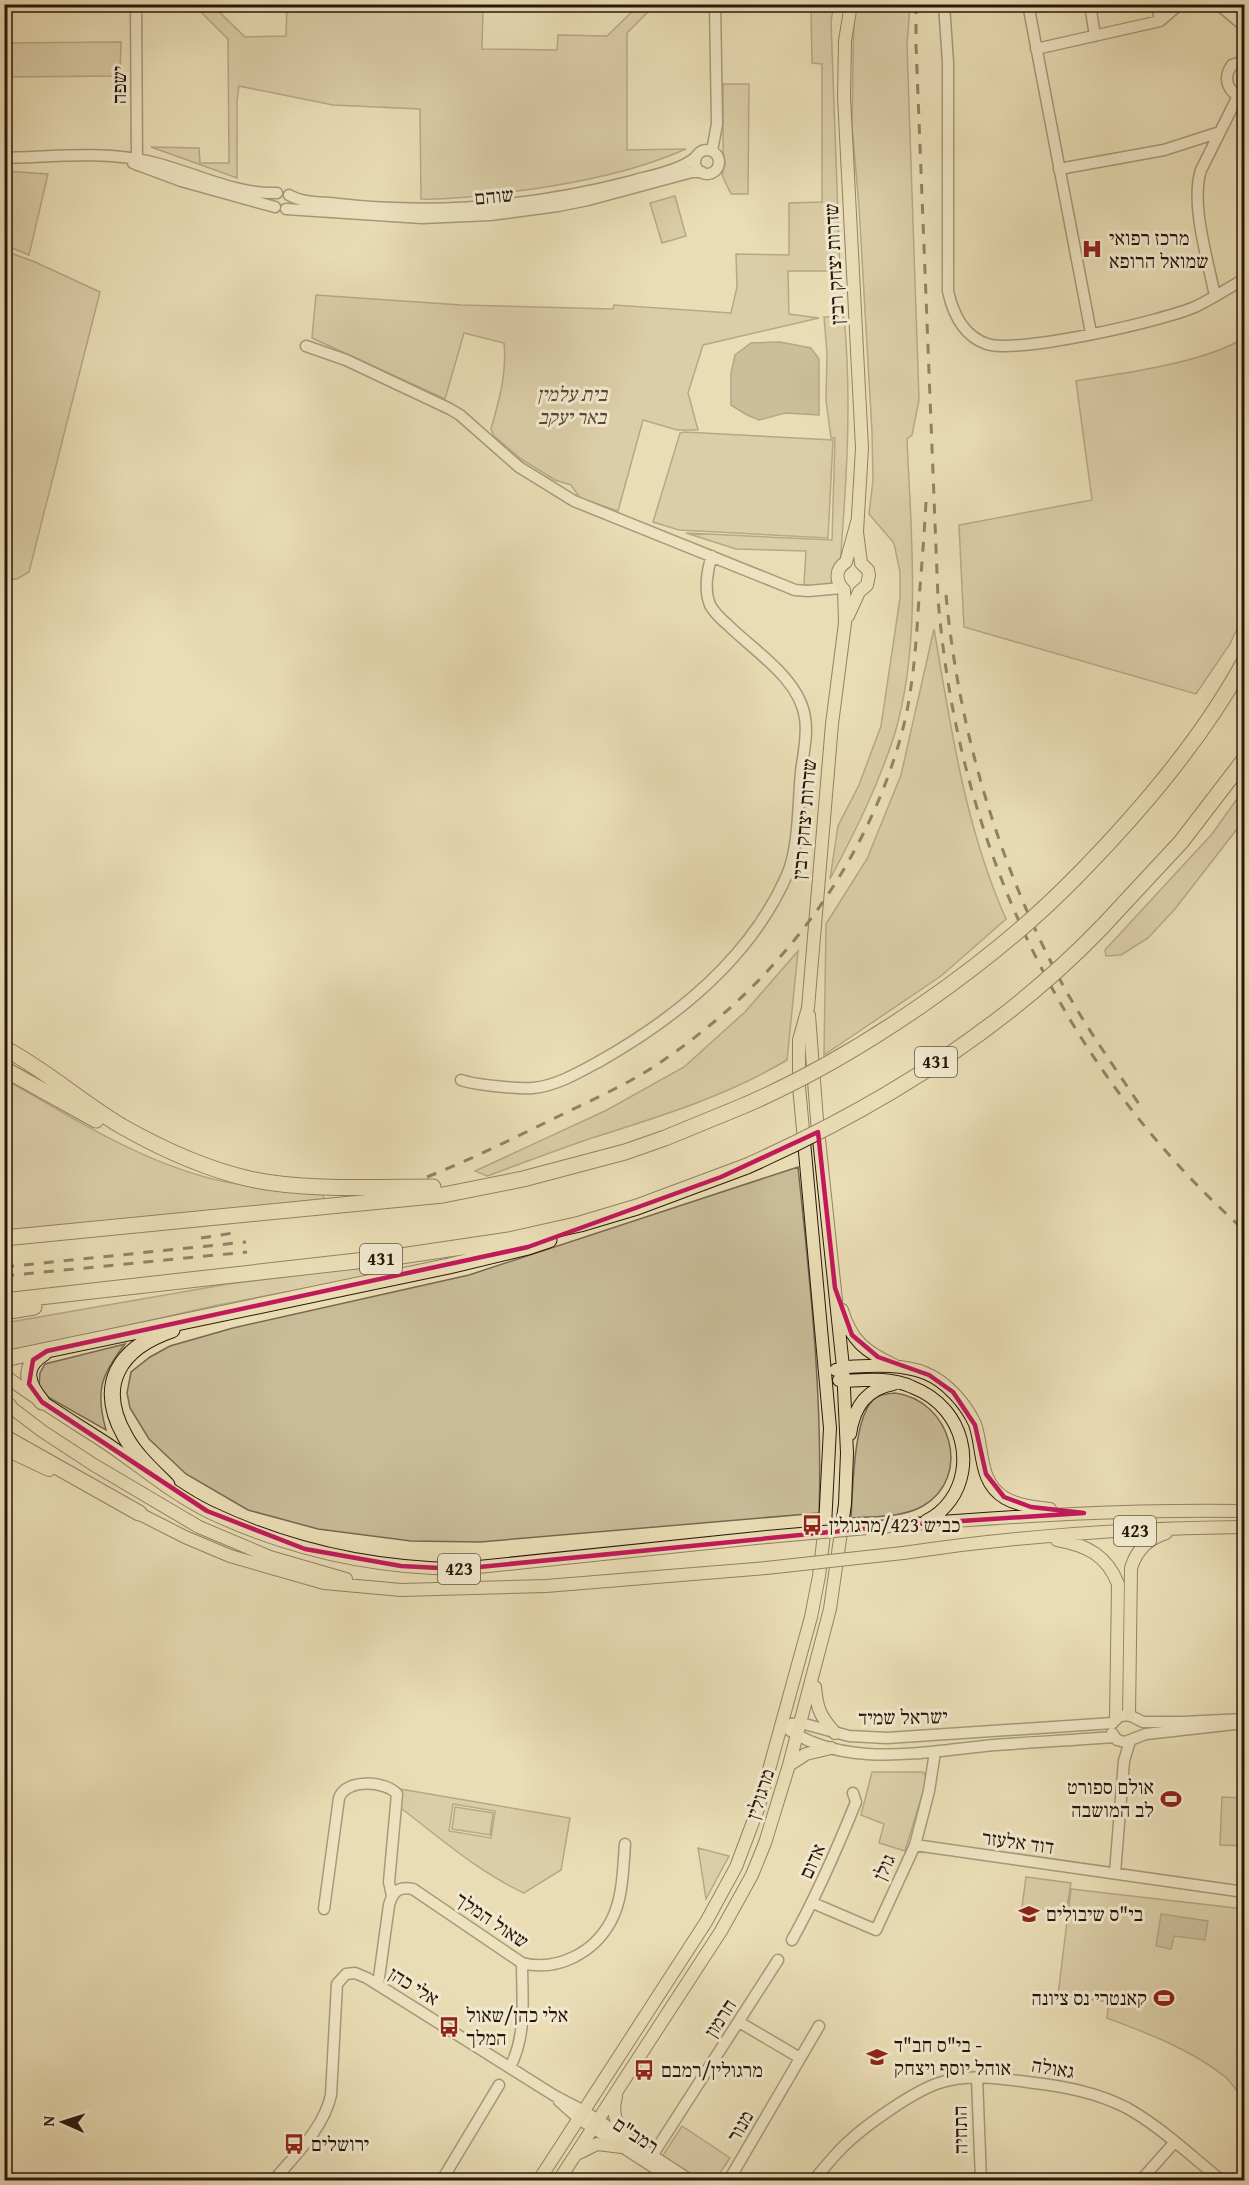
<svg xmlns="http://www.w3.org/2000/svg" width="1249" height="2185" viewBox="0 0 1249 2185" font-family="'Gentium Book Plus','Frank Ruhl Libre',serif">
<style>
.green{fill:#c9bb98;stroke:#786850;stroke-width:1.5;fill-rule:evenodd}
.water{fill:#a8997b;stroke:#75654d;stroke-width:1.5}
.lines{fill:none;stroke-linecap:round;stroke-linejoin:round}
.minor-casing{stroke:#584834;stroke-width:13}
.major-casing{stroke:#281609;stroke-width:14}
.highway-casing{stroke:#281609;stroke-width:17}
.minor{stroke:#f1e9cf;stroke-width:10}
.major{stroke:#eaddb5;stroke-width:12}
.highway{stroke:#eaddb5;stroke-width:15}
.rail{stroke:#281609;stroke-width:3;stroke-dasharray:10 10;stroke-linecap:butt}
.major-bridge-casing{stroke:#281609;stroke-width:14;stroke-linecap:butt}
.highway-bridge-casing{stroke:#281609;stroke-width:17;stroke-linecap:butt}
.major-bridge{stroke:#eaddb5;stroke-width:12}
.highway-bridge{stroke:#eaddb5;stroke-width:15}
.marked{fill:none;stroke:#c2185b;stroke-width:4.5;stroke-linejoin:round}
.labels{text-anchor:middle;stroke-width:6;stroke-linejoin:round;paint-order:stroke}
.shield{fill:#f1e9cf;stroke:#645544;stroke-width:1.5}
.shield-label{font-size:18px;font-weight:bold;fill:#281609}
.street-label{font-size:20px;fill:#281609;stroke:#f1e9cf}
.poi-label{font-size:20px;fill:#281609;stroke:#f1e9cf;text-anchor:start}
.park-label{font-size:20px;font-style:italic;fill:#584834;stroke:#f1e9cf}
</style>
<rect width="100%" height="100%" fill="#eaddb5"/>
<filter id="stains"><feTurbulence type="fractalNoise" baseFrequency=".00333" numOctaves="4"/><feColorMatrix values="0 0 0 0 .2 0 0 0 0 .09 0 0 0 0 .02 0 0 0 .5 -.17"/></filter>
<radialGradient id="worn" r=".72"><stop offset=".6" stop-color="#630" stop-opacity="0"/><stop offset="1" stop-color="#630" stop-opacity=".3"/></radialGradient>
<path class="green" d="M655,5L627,33V150L686,149C628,175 557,187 494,194C470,197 445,200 421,199L420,109L333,105L239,86L237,101V178L151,147L199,148L200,163H229L228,39L194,5H212L245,37L286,36L287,5H483L482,49L557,50L558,35L607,36L639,5Z
M811,5H834L831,21L840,271H788L789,314L819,318L703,345L688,393L698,430H677L643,420L618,511L580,498L571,485L555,480L521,459L494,436L491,429C499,401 507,373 504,343L464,333L445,399L312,338L316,295L461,305L613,309L614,305L731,313L737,287L736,254L789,255V203L822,202V64L812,63Z
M854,5H910L907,45L919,400L912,435L907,439C911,533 922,641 895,733C879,784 855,832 830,879L838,826L859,785L881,726L900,598V572L894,543L869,514L873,480L872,432L859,206L852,126Z
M121,42L120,76L5,77V43Z
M723,84H749L748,194H731L722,175L725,163L723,150Z
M4,171L48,174L29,255L5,245Z
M675,196L686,236L662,243L650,203Z
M5,251L35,262L100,292L29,572L17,579L5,580Z
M824,317H844C853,409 845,501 838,592L817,589L804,584L806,551L736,549L686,533L832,540L835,438H831L826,400L827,353Z
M1244,338V614L1230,644L1196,694L964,627L959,525L1092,500L1076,381C1124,373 1204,363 1244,338Z
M684,432L833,440L828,538L679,530L653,522L680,433Z
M934,629C951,728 965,827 1006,919L941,976L824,1055L826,924L867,859L901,775Z
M1244,789V820L1175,909L1148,938L1121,955L1106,956L1105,950L1212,834Z
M798,951L787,1060C727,1096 661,1116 595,1137C559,1149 523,1163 487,1176L475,1171L607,1110L684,1067L745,1012Z
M5,1079C67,1115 135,1158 205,1177C243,1188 284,1188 323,1191L324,1202L4,1232L5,1185L11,1161V1133L5,1114Z
M798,1167C810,1282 823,1397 819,1513L480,1542L411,1541L318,1529L248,1510L186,1474L149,1439L130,1408L127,1393L131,1372L150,1357L170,1346L233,1328L469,1275Z
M391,1263V1272L218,1305L5,1353V1323L228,1284Z
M125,1344C101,1375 95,1391 106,1430L46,1396L39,1385L40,1373L45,1364Z
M895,1393C951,1400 973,1477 923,1506C902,1518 874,1516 851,1518C853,1490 853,1420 873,1400C879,1394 887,1394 895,1393Z
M872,1772H923L926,1776L925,1785L905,1851L879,1843L884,1824L861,1815Z
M400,1789L570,1818L561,1870L524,1893C478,1872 438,1836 398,1806ZM453,1804L495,1811L491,1838L449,1831Z
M1222,1797L1244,1798V1846L1220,1845Z
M455,1807L493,1813L490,1835L452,1829Z
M698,1848L729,1856L706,1899Z
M1026,1877L1071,1883L1066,1913L1022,1907Z
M1071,1889L1244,1909V2101C1238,2093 1232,2082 1224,2076C1190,2049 1147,2033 1107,2018L1109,2002L1058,1995Z
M682,2126L730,2158L715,2180H697L662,2157Z"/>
<path class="water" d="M780,342L811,348L819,359V415L785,413L759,420L747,415L731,405V373L735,355L751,343Z
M1161,1914L1208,1921L1205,1940L1174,1936L1171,1949L1156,1946Z"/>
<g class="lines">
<g class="minor-casing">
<path id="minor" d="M136,4L137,165
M944,4L948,63V291C953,314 963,336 987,344C1018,354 1164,321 1197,306C1213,298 1229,288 1244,279
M1028,4L1091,333
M1090,4L1095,36
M1157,4L1160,21
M1218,4L1244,26
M1036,49L1160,21L1180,4
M1244,97C1228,94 1222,79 1232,65L1244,61
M695 162a12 12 0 1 1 24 0a12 12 0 1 1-24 0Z
M712,151L717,124L715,4
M4,158C51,157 102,151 147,161C190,170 233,195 277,193
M133,163L181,181L275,207
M1059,169L1164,150L1220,132
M289,195C302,203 322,202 338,204C437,215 536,206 632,181C653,175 679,171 696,157
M286,209L422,218L490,215L558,206L588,200L692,172H702
M1215,296C1208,260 1190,204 1201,170L1238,96
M306,346L346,360L450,409L460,415L519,467L574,501L795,590L808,591L842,588
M461,1080C475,1085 518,1089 533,1088C556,1086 580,1072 600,1061C676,1018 751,957 787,875C799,847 798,803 801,772C803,755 808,735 805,718C800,679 754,651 728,625C722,620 714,612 710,605C704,590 707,570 712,556
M1121,1716L1129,1715L1143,1722H1183L1244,1719
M791,1724L801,1723L849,1736L887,1738L1113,1723
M782,1725C842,1771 926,1751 995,1745C1035,1742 1075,1740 1114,1737
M1112,1733L1117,1740L1125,1742L1146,1734L1244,1723
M915,1845L1244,1892
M1115,1873L1124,1761L1130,1741
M813,1903L876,1930L915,1845L929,1791L935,1752
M324,1909L339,1798C346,1778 386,1781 397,1794L389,1882L392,1896
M792,1940C817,1895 837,1849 856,1802L853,1793
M378,1985L389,1905C393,1891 399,1886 413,1889L522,1963C557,1972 594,1953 611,1921C623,1899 623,1869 625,1844
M739,2022L800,2058
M510,2067C527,2035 522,1998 522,1963
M977,2078L981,2180
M559,2101L579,2119L673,2180
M652,2156L778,1960
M274,2180C295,2155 324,2128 331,2095L337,1984L346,1974L355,1973L367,1978L555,2096L584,2111L690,2180
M442,2180L499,2085
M729,2180L819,2026
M814,2180C824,2168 835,2154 847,2143C866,2125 914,2091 939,2083C968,2073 1005,2079 1035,2083C1067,2087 1098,2093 1127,2108C1161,2127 1191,2156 1221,2180
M1141,2180L1174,2143"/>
</g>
<g class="major-casing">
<path id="major" d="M848,616L859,592L867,585L869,575L868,570L861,563L857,532L862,448L844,97L845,41L851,4
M842,1310C851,1341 866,1352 894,1365
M836,1370L843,1367C871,1366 899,1363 925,1373C946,1381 966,1404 975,1424C984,1450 978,1482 1005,1498C1019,1506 1035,1507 1050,1509
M4,1375C37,1400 72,1421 106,1443C140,1466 172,1494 209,1512C287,1549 373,1568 459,1569L767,1537
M839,1380L844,1381C867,1380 890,1377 912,1387C925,1392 937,1400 946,1411C975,1446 967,1501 926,1521
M4,1402L42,1431L94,1465L199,1527L270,1557L346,1579
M850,1434C854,1407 866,1389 893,1384
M4,1449L49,1470
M132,1510L185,1537L230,1556L324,1583L401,1590L546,1586L766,1568
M901,1525C1016,1516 1130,1509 1244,1511
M1057,1540C1086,1545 1107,1555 1118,1584L1116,1719
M903,1553C1016,1536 1130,1528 1244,1527
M815,1687C817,1709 820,1716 835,1733
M1129,1715L1131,1568C1137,1549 1148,1539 1166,1533
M789,1765L806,1754L831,1748
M616,2097C611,2115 617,2125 628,2139
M579,2153L597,2144L622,2147
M539,2180L706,1922L736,1867L759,1806L811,1617L819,1576L825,1526L830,1428L799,1086V1040L808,1008L832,724L845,623L844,590C835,581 835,569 846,562L857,522
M559,2180L721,1931L752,1875L765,1843L789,1765L830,1609L845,1504L847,1453L843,1367L817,1120L809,1015"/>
</g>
<g class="highway-casing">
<path id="highway" d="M1076,877C1139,813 1201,741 1244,662
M1102,927L1181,842L1244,760
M4,1048C46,1070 82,1103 123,1127C162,1149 206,1169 250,1179C305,1191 376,1187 433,1187
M4,1069L96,1120
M4,1238L443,1195L523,1179L625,1152L665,1138L743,1106
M4,1301L401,1256L509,1240L580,1224L637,1207L747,1166
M4,1312L34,1307
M4,1359L449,1266L528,1247L549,1240
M42,1402C27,1384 21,1367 44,1353
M4,1403L9,1406
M4,1437L139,1513
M167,1485C152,1470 135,1455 125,1436C96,1385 119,1348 172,1330"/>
</g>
<use href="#minor" class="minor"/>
<use href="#major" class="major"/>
<use href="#highway" class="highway"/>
<path class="rail" d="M916,4V45L938,598C957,841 1061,1067 1244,1230
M946,595C959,733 999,867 1065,989C1088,1030 1115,1068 1141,1107
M427,1177C472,1159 516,1137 559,1116C596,1098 635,1081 668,1057C784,977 874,854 906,716C913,681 916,647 918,612C921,575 924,539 926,502
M201,1238L233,1233
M4,1267L246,1242
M4,1276L247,1252"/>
<g class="major-bridge-casing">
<path id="major-bridge" d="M767,1537L901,1525
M766,1568L903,1553"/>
</g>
<g class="highway-bridge-casing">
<path id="highway-bridge" d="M743,1106C857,1057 989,966 1076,877
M747,1166C877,1108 1003,1030 1102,927"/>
</g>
<use href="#major-bridge" class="major-bridge"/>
<use href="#highway-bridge" class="highway-bridge"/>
</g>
<path d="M0 0H1249V2185H0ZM818,1132L835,1288L852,1335L878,1357L929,1375L953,1392L975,1425L986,1474L1004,1497L1031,1507L1084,1513L901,1525L459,1569L401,1566L305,1549L207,1511L42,1402L29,1384L33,1360L47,1351L528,1247L721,1177Z" fill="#eaddb5" fill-opacity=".55" fill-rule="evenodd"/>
<path class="marked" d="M818,1132L835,1288L852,1335L878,1357L929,1375L953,1392L975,1425L986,1474L1004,1497L1031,1507L1084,1513L901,1525L459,1569L401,1566L305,1549L207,1511L42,1402L29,1384L33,1360L47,1351L528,1247L721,1177Z"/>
<defs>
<g id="hospital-bare" transform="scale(1.62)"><path d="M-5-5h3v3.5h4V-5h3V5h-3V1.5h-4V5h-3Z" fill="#8f2418" stroke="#f1e9cf" stroke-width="2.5" paint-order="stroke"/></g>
<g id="bus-bare" transform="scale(1.62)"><path d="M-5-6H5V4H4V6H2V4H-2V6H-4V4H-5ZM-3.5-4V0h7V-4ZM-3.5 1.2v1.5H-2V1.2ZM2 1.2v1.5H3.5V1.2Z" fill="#8f2418" stroke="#f1e9cf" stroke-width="2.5" paint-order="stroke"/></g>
<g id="stadium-bare" transform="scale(1.62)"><path d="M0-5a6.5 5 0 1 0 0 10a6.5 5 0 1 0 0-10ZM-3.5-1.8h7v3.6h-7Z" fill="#8f2418" stroke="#f1e9cf" stroke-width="2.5" paint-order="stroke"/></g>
<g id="school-bare" transform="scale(1.62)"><path d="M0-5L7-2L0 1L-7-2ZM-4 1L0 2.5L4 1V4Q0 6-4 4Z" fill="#8f2418" stroke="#f1e9cf" stroke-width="2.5" paint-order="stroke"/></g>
</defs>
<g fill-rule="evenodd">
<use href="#hospital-bare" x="1092" y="249"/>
<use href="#bus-bare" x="812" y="1525"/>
<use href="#stadium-bare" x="1171" y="1799"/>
<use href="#school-bare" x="1029" y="1914"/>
<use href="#stadium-bare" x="1164" y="1998"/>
<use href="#bus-bare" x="449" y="2027"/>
<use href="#school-bare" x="877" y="2057"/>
<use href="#bus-bare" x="644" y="2070"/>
<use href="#bus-bare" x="294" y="2144"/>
</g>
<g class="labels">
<g class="shield">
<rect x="915" y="1047" width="42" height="30" rx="4.5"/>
<rect x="360" y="1244" width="42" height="30" rx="4.5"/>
<rect x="1114" y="1516" width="42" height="30" rx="4.5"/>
<rect x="438" y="1554" width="42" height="30" rx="4.5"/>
</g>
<g class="shield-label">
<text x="936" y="1068">431</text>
<text x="381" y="1265">431</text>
<text x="1135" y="1537">423</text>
<text x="459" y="1575">423</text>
</g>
<g class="street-label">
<text transform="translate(119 85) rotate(-90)" y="7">ישפה</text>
<text transform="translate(494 196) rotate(-5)" y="7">שוהם</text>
<text transform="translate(834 264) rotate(-93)" y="7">שדרות יצחק רבין</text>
<text transform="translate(804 819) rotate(-85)" y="7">שדרות יצחק רבין</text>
<text transform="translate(903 1717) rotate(-1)" y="7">ישראל שמיד</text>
<text transform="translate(760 1794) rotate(-72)" y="7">מרגולין</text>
<text transform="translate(1018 1842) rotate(8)" y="7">דוד אלעזר</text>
<text transform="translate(812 1861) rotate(-66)" y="7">אדום</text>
<text transform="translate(884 1867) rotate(-65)" y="7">גולן</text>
<text transform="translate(492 1920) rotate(34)" y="7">שאול המלך</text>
<text transform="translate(414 1986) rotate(32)" y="7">אלי כהן</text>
<text transform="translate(720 2018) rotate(-57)" y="7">חרמון</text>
<text transform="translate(1053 2068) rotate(9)" y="7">גאולה</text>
<text transform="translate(740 2126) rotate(-60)" y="7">מנור</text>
<text transform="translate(960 2130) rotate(-91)" y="7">התחיה</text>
<text transform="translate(636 2135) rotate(33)" y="7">רמב"ם</text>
</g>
<g class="poi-label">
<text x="1109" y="245">מרכז רפואי<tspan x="1109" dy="23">שמואל הרופא</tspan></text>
<text x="829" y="1532">כביש 423/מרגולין</text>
<text x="1154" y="1794" text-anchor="end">אולם ספורט<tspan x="1154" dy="23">לב המושבה</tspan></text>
<text x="1046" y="1921">בי"ס שיבולים</text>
<text x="1147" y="2005" text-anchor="end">קאנטרי נס ציונה</text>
<text x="466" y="2022">אלי כהן/שאול<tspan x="466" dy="23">המלך</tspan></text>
<text x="894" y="2052">בי"ס חב"ד -<tspan x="894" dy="23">אוהל יוסף ויצחק</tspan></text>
<text x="661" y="2077">מרגולין/רמבם</text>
<text x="311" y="2151">ירושלים</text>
</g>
<g class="park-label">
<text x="572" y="401">בית עלמין<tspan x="572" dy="23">באר יעקב</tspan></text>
</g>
</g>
<rect width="1249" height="2185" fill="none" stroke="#eaddb5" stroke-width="24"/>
<rect x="6" y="6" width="1237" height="2173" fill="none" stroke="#281609" stroke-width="3"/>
<rect x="12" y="12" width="1225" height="2161" fill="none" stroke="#281609" stroke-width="1.5"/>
<g transform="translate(63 2122) rotate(273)" stroke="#f1e9cf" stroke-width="4.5" paint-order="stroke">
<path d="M0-4.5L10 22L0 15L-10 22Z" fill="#281609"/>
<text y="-9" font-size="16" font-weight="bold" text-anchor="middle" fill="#281609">N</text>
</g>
<rect width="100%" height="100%" filter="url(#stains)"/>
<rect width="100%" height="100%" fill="url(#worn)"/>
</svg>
